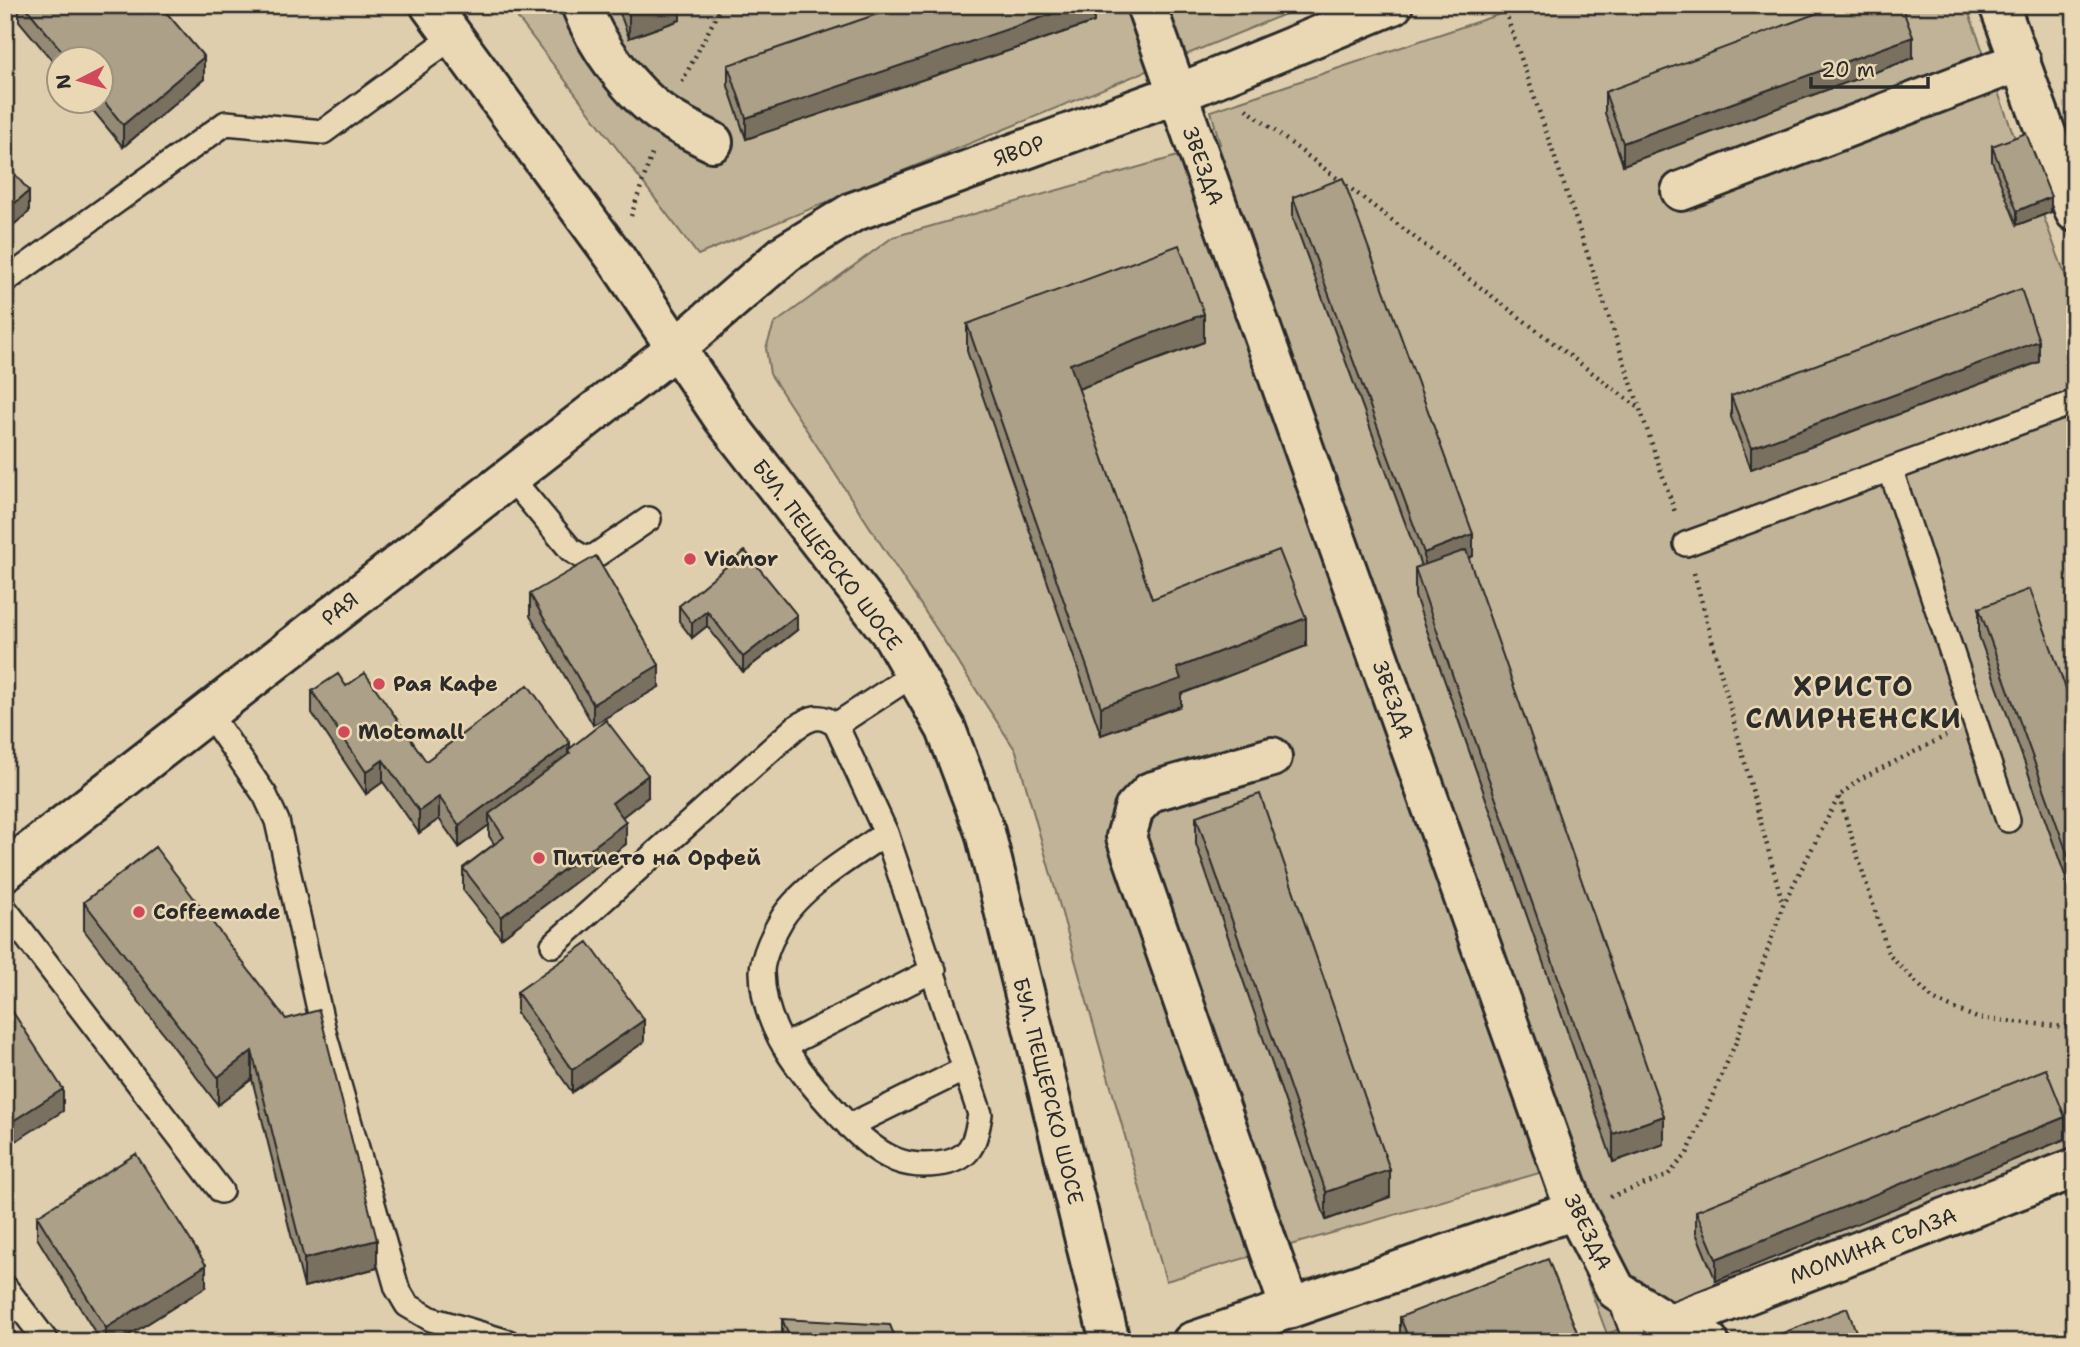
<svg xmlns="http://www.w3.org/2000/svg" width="2080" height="1347" viewBox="0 0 2080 1347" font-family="'Shantell Sans',sans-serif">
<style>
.green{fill:#c1b397;stroke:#766f61;stroke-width:2}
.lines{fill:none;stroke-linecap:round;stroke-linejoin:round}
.service-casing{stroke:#2b2b2b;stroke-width:28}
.minor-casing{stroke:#2b2b2b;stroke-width:44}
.secondary-casing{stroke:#2b2b2b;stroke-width:44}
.path{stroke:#2b2b2b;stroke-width:4.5;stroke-dasharray:2 5;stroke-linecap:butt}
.service{stroke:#ead8b5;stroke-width:23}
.minor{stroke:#ead8b5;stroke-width:38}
.secondary{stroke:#ead8b5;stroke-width:38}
.wall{fill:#958a75;stroke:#2b2b2b;stroke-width:2}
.shaded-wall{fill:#79705f;stroke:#2b2b2b;stroke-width:2}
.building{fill:#ada088;stroke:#2b2b2b;stroke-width:2}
.poi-dot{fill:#d1495b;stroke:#ead8b5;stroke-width:2.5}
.labels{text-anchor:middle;stroke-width:5;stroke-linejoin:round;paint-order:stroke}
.street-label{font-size:21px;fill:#2b2b2b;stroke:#ead8b5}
.poi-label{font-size:21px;font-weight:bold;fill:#2b2b2b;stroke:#ead8b5;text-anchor:start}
.district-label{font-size:28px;font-weight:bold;letter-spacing:2px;fill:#2b2b2b;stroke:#ead8b5}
</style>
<rect width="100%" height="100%" fill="#dfcead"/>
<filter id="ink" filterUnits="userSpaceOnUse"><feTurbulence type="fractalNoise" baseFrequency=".0143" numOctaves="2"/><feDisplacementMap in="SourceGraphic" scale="14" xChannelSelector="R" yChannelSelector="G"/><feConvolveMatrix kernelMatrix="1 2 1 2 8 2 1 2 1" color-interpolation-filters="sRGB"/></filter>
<g filter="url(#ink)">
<path class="green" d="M508,5H1307L698,255Z
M1527,5H1966L2075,302V1151L1607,1334L1546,1171L1166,1281L1016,751L770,374L766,348L774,324L893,237L1220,144L1211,111Z"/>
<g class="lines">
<g class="service-casing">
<path id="service" d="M5,281L226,123L323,132L454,36
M1891,471L2008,820
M510,477L571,550L584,558L595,556L649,519
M1686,544L2075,402
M208,712L265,795L277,821L325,1036L397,1288L407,1305L431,1319L508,1342
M836,725L886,833C854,855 804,885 783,917C775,930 762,957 762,972C763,1030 800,1073 838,1114C854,1131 873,1151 896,1160C909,1165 924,1166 938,1164C970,1161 976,1143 980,1114L886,833
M5,909L221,1191
M553,945L795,728C811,717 820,713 836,725L914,674
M784,1046L934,970
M849,1126L965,1069
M5,1287L47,1342
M1618,1293L1636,1342"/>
</g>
<g class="minor-casing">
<path id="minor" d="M581,5C595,44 631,93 665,116C680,126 698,134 713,142
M1146,5L1575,1210L1616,1290L1670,1324L1709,1342
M1999,5L2075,212
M1681,191L2021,61
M1272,757L1150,792L1134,809L1126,837L1290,1308
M5,871L676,348L786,253L853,212L1177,94L1393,5
M1670,1324L2075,1168
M1192,1342L1575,1210"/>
</g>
<g class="secondary-casing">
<path id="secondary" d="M430,5L617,260L723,418L893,636L946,729L985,832L1110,1342"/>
</g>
<path class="path" d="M1503,5L1676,515
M682,82L722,5
M1246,109L1640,409
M631,216L652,154
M1694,573L1783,905
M1839,797L1889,955L1934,1000L1977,1018L2075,1028
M1610,1197L1667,1176L1687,1154L1736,1042L1783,905L1839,796L1860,779L1946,736"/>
<use href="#service" class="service"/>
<use href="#minor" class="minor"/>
<use href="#secondary" class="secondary"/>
</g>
<path class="wall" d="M19,5H160L204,79L123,147L86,102H102V60H60V70L19,21Z
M617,5H680V20L629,38Z
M1094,5V22L746,139L728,86V65Z
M1913,58L1623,165L1605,113V92Z
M1992,146L2051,212L2017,225L1992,161Z
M1293,197L1473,556L1468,558L1664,1144L1613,1162L1415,596V568L1421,566L1293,218Z
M967,324L1204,342L1078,389L1152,599L1306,646L1181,694V706L1101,735L967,351Z
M2039,362L1751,469L1731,417V396Z
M530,594L659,687L593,725L530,616Z
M679,606L797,630L743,672L707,626L692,638L679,621Z
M1979,608L2075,714V903L1979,636Z
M346,686L426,761L570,748L648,797L622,817L626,844L501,938L463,890V868L494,844L489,836V825L459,847L439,819L419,833L383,782L366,794L312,713V691Z
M1196,816L1390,1197L1326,1220L1196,844Z
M155,847L377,1268L304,1287L252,1079L218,1105L84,930V902Z
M517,992L644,1042L572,1092L517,1014Z
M2065,1139L1716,1281L1696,1233V1211Z
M37,1216L206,1287L118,1342H101L37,1238Z
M1400,1317L1581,1342H1400Z
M782,1319L897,1342H782Z"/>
<path class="shaded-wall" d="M645,5H680V20L629,38V11Z
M1078,5H1094V22L746,139V118Z
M1913,37V58L1623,165V143Z
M204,57V79L123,147V125Z
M29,191V212L5,232V211Z
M2051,197V212L2017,225V211Z
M1204,314V342L1070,392V364Z
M2039,341V362L1751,469V448Z
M1473,534V556L1424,574V553Z
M707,611V626L692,638V623Z
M797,615V630L743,672V657Z
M1306,618V646L1181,694V706L1101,735V707L1177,668Z
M659,665V687L593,725V704Z
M570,743V764V753L568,750V766L489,814V825L459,847V825Z
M383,760V782L366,794V772Z
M648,775V797L612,825V803Z
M439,797V819L419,833V811Z
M626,822V844L501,938V917Z
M644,1020V1042L572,1092V1070Z
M252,1051V1079L218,1105V1077Z
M63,1089V1111L5,1148V1126Z
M1664,1116V1144L1613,1162V1134Z
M2065,1117V1139L1716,1281V1259Z
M1390,1170V1197L1326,1220V1192Z
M377,1240V1268L304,1287V1259Z
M206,1265V1287L118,1342H106V1328Z"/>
<path class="building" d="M24,5H160L204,57L123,125L102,99V60H69Z
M627,5H645L629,11Z
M904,5H1078L746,118L728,65Z
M1839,5H1901L1913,37L1623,143L1605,92Z
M2026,133L2051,197L2017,211L1992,146Z
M5,162L29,191L5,211Z
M1343,178L1473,534L1424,553L1293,197Z
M1179,245L1204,314L1070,364L1152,599L1279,550L1306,618L1177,668L1181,679L1101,707L967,324Z
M2021,289L2039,341L1751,448L1731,396Z
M1466,550L1664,1116L1613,1134L1415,568Z
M745,551L797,615L743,657L707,611L692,623L679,606Z
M596,556L659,665L593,704L530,594Z
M2030,589L2075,714V875L1979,608Z
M365,673L426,761L528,685L570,743L459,825L439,797L419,811L383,760L366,772L312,691L338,674L346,686Z
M606,720L648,775L612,803L626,822L501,917L463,868L504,837L489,814L570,753L568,750Z
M1260,794L1390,1170L1326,1192L1196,816Z
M155,847L286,1019L319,1010L377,1240L304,1259L252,1051L218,1077L84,902Z
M588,942L644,1020L572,1070L517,992Z
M5,1000L63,1089L5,1126Z
M2046,1069L2065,1117L1716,1259L1696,1211Z
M136,1154L206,1265L106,1328L37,1216Z
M1548,1259L1581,1342H1410L1400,1317Z
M1847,1308L1860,1342H1783L1780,1334Z
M5,1319L22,1342H5Z
M782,1319L890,1325L897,1342H792Z"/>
</g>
<g class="poi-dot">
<circle cx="690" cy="559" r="7"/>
<circle cx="379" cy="684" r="7"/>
<circle cx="344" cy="732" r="7"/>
<circle cx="539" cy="858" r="7"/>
<circle cx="139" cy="912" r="7"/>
</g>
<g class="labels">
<g class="street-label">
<text transform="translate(1019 151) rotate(-20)" y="7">ЯВОР</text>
<text transform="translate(1203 166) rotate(70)" y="7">ЗВЕЗДА</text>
<text transform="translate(827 555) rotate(53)" y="7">БУЛ. ПЕЩЕРСКО ШОСЕ</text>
<text transform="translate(340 609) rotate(-38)" y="7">РАЯ</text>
<text transform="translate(1393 700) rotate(70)" y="7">ЗВЕЗДА</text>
<text transform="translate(1048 1091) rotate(76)" y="7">БУЛ. ПЕЩЕРСКО ШОСЕ</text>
<text transform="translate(1588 1232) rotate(64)" y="7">ЗВЕЗДА</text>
<text transform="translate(1873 1246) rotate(-21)" y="7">МОМИНА СЪЛЗА</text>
</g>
<g class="poi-label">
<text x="704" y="566">Vianor</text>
<text x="393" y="691">Рая Кафе</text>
<text x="358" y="739">Motomall</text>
<text x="553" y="865">Питието на Орфей</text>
<text x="153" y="919">Coffeemade</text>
</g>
<g class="district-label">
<text x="1854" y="696">ХРИСТО<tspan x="1854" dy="32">СМИРНЕНСКИ</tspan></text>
</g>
</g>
<rect width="2080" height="1347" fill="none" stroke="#ead8b5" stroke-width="28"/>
<rect x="14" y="14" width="2052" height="1319" fill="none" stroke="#2b2b2b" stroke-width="2.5" filter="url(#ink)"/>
<g transform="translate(80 80) rotate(264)"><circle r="33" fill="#ead8b5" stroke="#9e937e" stroke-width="2"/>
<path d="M0-5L12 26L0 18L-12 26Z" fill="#d1495b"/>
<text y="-10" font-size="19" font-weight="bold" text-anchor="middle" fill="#2b2b2b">N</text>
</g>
<path d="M1811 77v10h117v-10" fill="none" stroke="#2b2b2b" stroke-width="3.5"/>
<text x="1821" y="77" font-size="21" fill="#2b2b2b" stroke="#ead8b5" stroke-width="5" paint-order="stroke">20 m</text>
</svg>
